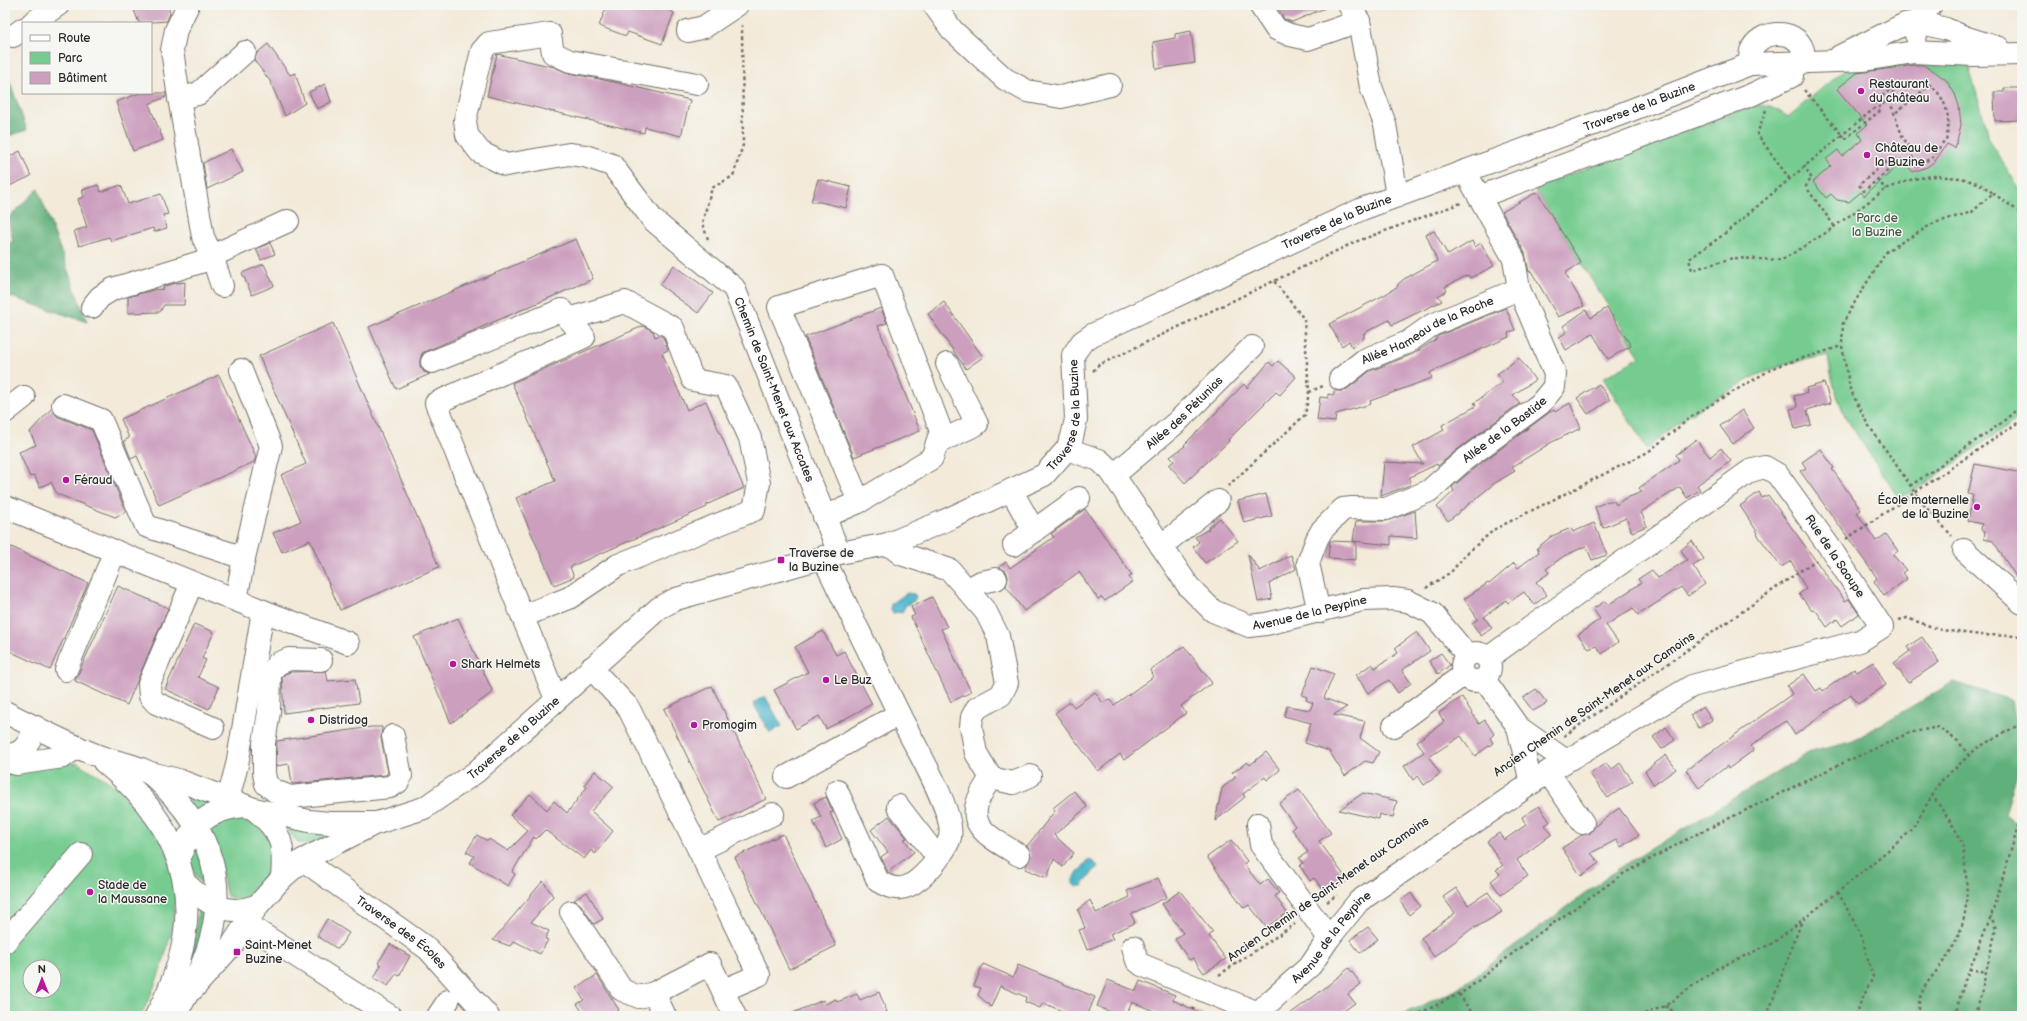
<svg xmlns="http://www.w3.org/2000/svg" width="2027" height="1021" viewBox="0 0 2027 1021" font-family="'Balsamiq Sans',sans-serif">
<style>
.green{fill:#76cc90;stroke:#507c5e;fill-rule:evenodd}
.forest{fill:#60b07a;stroke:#466e52}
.water{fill:#4bb5c9;stroke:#3b707a}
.building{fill:#cc9fbe}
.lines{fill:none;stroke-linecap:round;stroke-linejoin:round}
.minor-casing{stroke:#716e68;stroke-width:24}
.major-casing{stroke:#716e68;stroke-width:24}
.path{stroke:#716e68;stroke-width:2.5;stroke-dasharray:3 3;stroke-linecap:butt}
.minor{stroke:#fff;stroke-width:22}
.major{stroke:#fff;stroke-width:22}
.poi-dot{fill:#b5179e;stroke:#f6f6f2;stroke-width:1.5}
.labels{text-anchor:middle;stroke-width:3;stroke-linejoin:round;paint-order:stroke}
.poi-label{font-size:12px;fill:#2b2b2b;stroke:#f6f6f2;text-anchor:start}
.street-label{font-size:12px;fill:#2b2b2b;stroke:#f6f6f2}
.park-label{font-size:12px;fill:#425b49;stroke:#f6f6f2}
</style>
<rect width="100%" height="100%" fill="#f6f6f2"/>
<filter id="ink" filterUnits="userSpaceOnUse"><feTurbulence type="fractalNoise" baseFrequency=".025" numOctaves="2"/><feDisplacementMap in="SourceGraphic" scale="8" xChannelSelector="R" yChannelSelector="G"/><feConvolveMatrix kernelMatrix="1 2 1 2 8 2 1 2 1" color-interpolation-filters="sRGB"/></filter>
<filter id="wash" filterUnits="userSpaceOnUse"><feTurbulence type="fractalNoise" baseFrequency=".012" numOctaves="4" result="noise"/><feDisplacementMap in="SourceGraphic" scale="16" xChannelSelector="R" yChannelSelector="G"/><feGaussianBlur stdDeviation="0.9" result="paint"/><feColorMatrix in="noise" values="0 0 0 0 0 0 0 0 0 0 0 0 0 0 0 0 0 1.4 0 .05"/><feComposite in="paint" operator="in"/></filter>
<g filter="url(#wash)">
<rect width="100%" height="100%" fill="#f3ead9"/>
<path class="green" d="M1966,58L1987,128L1989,141L2022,193V416L1918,488L1899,499L1846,418C1837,398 1830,376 1828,355L1790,363L1755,376L1688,415L1647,449L1603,378L1640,357L1534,188L1749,106C1765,103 1776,108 1788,117L1853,62Z
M78,763C92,772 109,780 121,791C145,813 170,845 174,878C180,922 160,977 141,1016H5V766ZM30,967H54V991H30Z
M176,783L214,801L196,814Z
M146,785L185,825L181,832Z
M230,817C240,819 253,821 261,829C288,854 266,913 227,896L225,888L211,828L216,821Z
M280,822L344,830L310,846L298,842Z
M195,842L209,890C191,875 188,865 195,842Z
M198,907L207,912L203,932L183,981L196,930Z"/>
<path class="forest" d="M5,68L27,130L5,137Z
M38,189L87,322L5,295V243L13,242L8,218Z
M1953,682L2011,700L2022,743V756L2005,814L2022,827V1016H1398L1456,990L1618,869L1810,752L1851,742Z"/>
<path class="water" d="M907,593L914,594L916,596L914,601L905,606L902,613L898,612L893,613L891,610V604Z
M765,696L782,726L770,733L753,703Z
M1089,859L1098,866L1082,886H1077L1073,884V879Z"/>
<g id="blocks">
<path class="building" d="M132,5H168L170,13L167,21L139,23Z
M607,5H671L669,10L674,13L662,44L628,32L626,36L599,26Z
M1277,5H1332L1292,22L1284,19Z
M1191,31L1195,63L1156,69L1153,42L1175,38V34Z
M268,44L290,75L295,73L305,103L285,116L270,81L254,60L257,53Z
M497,54L554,67L568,73L614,82L690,100L681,136L645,127L644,133L487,96Z
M1915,65H1923L1934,71L1946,80L1955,94L1959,106L1961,125L1955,148L1947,144L1935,161L1927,167L1913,172L1903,161L1864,196L1861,192L1849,202L1837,200L1831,194L1826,198L1813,182L1831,166L1826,159L1838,150L1842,156L1862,140L1858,133L1867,125L1837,89L1857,73Z
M325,84L331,102L317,109L309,92Z
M2004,88H2022V120L1995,121L1994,92H2004Z
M140,93H166V97L149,104L163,140L133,151L116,102Z
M231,149L243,172L207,189L203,163Z
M20,151L31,176L5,188V159Z
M818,179L851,187L846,208L820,202H811Z
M98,185L101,192L121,185L128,204L161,194L168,214L163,215L167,228L154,232L153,228L111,241L109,237L79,246L74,231L87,227L78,199L84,197L82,190Z
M1537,192L1581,263L1565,273L1584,306L1558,317L1531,271L1529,272L1525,253L1502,212Z
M1434,231L1448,255L1472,241L1475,247L1481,243L1494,266L1470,278L1468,275L1445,287L1447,291L1438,296L1442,301L1392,325L1389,320L1364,333V338L1352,347L1349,341L1342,346L1329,324L1386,294L1398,286V284L1404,279L1437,261L1426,234Z
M576,239L593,279L422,353L420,360V366L424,372L430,374L396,389L369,327Z
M270,243L275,254L261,260L256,249Z
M264,264L274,286L252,295L242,273Z
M674,265L713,293L698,313L660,285Z
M185,282L184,305H164L160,312L128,313V297L153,290L163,289L164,286L176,283Z
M944,302L983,357L966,369L928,314Z
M881,308L887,323L878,326L920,431L854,457L805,337Z
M1506,308L1515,330L1508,333L1509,337L1435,370L1430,373L1432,378L1370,401L1371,404L1336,414L1335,422L1317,420L1320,397L1328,398V394L1334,395V391H1341L1347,389L1370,371L1413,354L1435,340L1438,336Z
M1607,308L1631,346L1608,359L1593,334L1566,350L1559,337L1567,332L1563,326L1586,310L1591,318Z
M333,323L439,567L340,610L310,540L282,552L273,533L301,521L281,475L306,464L259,356Z
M643,326L653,331L655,337L660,335L663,337L668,350L662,353L687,410L706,401L744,488L706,505L707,507L570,567L574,577L554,585L516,498L555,481L512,383Z
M1519,358L1535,380L1513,395L1520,403L1457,450L1438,466L1437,464L1410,477V485L1381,496L1384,462L1423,464L1413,447L1444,430L1442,425L1476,406L1474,403L1503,382L1497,374Z
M1278,361L1296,377L1280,395L1276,392L1228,440L1229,441L1185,483L1169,465L1174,461L1170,457L1185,446L1184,445L1244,384L1247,388L1269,362L1273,366Z
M219,375L256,457L254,462L159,505L137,456L131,459L124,441L129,438L121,419Z
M1824,383L1831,403L1807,410L1811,425L1795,429L1790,409L1798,407L1794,396L1807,393L1806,388Z
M1599,384L1610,400L1588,414L1577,398Z
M1570,403L1581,428L1552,442L1512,467L1515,471L1495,483L1448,521L1437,507L1454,491L1452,487L1472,470L1550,412L1554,410L1555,412Z
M51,409L58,417L92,430L126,512L115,517L57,494L51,482L40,487L34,475L30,477L19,452L36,445L30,432Z
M1742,410L1754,428L1733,444L1720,426Z
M1696,440L1710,457L1721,448L1731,461L1697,485L1700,490L1687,498L1680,487L1641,512L1647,526L1632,532L1626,518L1603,528L1595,507L1608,501H1614L1616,505L1624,499L1642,492L1639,488L1679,460L1676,455Z
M1821,449L1834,468L1832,469L1861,510L1857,513L1876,541L1886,534L1898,551L1893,555L1906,570L1902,573L1907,579L1884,596L1874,581L1877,578L1800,471L1806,468L1802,462Z
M1975,464L2022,473V586L1993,541L1984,539L1985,531L1981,530L1982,524L1968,521L1973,495L1968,494Z
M1759,492L1762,498L1768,495L1845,601L1849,599L1859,614L1842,626L1837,619L1827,627L1815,609L1812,611L1799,594L1806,589L1791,561L1781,567L1757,534L1758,533L1740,506Z
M1266,494L1272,516L1244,523L1238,501Z
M1085,509L1132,575L1129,577L1132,582L1105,601L1102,597L1098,599L1079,572L1024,611L1006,586L1008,577L1006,571L999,567L1006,562L1010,568L1054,537L1051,534Z
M1415,511L1417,538L1391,536V545L1353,541L1356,521H1386Z
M1220,518L1238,541L1205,563L1193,547L1199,542L1195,537L1209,529L1208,528Z
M1594,523L1607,555L1592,560L1586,546L1564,556L1546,569L1549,573L1536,582L1547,595L1534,605L1524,592L1508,603L1506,600L1484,617L1492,628L1481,636L1472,623L1478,619L1464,599L1488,583L1489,584L1514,563L1518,568L1539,552L1537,548L1552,536L1571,528L1573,532Z
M1330,541L1356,542V560L1328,558Z
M1692,541L1704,559L1693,566L1705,584L1688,596L1681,587L1638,615L1633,608L1606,625L1618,642L1602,654L1596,646L1589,649L1578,635L1600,619L1593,609L1605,601L1608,605L1641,583L1638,579L1652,570L1658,578L1687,560L1681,550Z
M5,544L88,583L50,670L5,649Z
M1248,554L1260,571L1291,555L1296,569L1269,584L1272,599L1258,602Z
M118,586L168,608L127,705L75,681Z
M932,597L947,627L941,629L971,692L951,702L911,617L915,615L911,607Z
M458,618L493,692L451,723L414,637Z
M194,624L214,632L202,658L206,660L198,677L219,687L209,709L165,689Z
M823,631L836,655L844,651L872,704L826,729L819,716L796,729L774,690L808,672L795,647Z
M1417,632L1430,651L1402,670L1411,683L1398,693L1389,680L1368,693L1356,675L1372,664L1375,668L1398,653L1395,648Z
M1922,637L1939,662L1908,683L1894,663L1910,651L1907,647Z
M1184,646L1212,683L1181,706L1186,713L1124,760L1120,754L1098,771L1055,713L1070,702L1074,707L1095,692L1103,703L1109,699L1114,705L1153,677L1150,670Z
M1441,653L1450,665L1438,674L1429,661Z
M1873,662L1886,685L1858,704L1851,694L1795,735L1786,721L1751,746L1754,750L1728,769L1727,766L1699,788L1686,770L1792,694L1787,686L1804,674L1816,691L1821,688L1823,691L1854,669L1857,672Z
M1313,666L1334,674L1324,698L1347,707L1333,715L1365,721L1360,738L1379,752L1373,763L1365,761L1345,776L1329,751L1305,743L1311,723L1284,716L1287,706L1310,710L1313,703L1306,700L1307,697L1302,695Z
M326,671L328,681L355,679L359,703L284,713L282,678L285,674L291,672Z
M712,686L766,799L719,822L664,709Z
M1536,689L1547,703L1533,711L1523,698Z
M1462,697L1479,724L1485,720L1494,734L1490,738L1493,743L1475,756L1461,736L1429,757L1440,774L1424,785L1418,776L1413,780L1404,766L1424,752L1417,741L1444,722L1439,713Z
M1703,707L1712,720L1699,728L1690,715Z
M371,727H382L381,738L388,772L386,775L292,784L289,764L276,766L277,741Z
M1666,727L1675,740L1662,749L1653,737Z
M1266,752L1280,770L1267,780L1265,777L1243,794L1245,797L1215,821L1222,788L1236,777L1232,773L1247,762L1250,765Z
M1666,755L1676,769L1654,785L1645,771Z
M1606,763L1611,770L1620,763L1633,781L1608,798L1590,774Z
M595,771L614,787L591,811L613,831L595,854L591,850L584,859L545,830L536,839L534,837L512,872L515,874L508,886L470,863L474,856L466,852L477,835L488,841L489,839L508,851L528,831L510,815L530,794L547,810L554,801L567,813L587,787L584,785Z
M1299,790L1331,833L1319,841L1346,878L1326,893L1314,878L1310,881L1300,866L1303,863L1299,858L1308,852L1292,829L1295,826L1279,804Z
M1074,791L1087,807L1054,835L1074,853L1063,867L1054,859L1047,878L1025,869L1031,856L1027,846L1055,811L1053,808Z
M1363,793L1397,801L1393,818L1379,814L1378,819L1339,810Z
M826,797L833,812L830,813L842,839L826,848L813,821L821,817L814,803Z
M1539,806L1550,822L1545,825L1552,834L1517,860L1528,876L1501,895L1491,881L1500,874L1496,870L1503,866L1487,841L1499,833L1504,840L1526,825L1522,817Z
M1619,808L1639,835L1621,847L1616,840L1591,853L1599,863L1581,876L1562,848L1582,835L1590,833L1595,826Z
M889,816L907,838L904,839L914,852L888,872L881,857L888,852L871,830Z
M783,834L836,946L789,969L735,857Z
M1231,840L1247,861L1244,864L1260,885L1268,879L1279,893L1275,896L1287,913L1266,927L1249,905L1244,908L1207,857Z
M1158,878L1167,897L1131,914L1135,923L1110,934L1113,939L1087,950L1079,930L1085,928L1078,910L1090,900L1096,913L1130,897L1127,891Z
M543,881L553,896L531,922L549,931L545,939L548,940L540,954L514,941L510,946L493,940Z
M1456,888L1468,905L1488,892L1502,912L1475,928L1474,927L1434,957L1421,938L1455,913L1443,897Z
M1180,891L1213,932L1209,936L1226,959L1204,973L1193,958L1189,960L1175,939L1183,933L1162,904Z
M587,892L603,919L594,924L581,905L574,900Z
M1411,893L1420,906L1409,915L1400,901Z
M327,919L349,933L338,949L317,936Z
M1368,927L1378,939L1360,953L1350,940Z
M390,944L410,956L399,976L396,974L388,986L374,978L381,965L378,963Z
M983,964L1013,977L1018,965L1095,997L1087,1016H1074L1043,1003L1040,1008L1025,1002L1026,997L1000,986L991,1007L978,995L981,988L974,986Z
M1349,968L1361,984L1348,994L1355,1003L1337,1016H1287L1316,995Z
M597,975L619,1010L609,1016H585L577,1004L584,1000L576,988Z
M1108,980L1136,991L1140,981L1175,995L1173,1000L1206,1016H1166L1132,1002L1126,1016H1118L1097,1006Z
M879,992L887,1012L878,1016H786L823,1000L825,1004L836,999L837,1002L857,994L860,1000Z"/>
</g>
</g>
<g filter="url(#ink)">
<use href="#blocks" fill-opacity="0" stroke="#716e68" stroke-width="1"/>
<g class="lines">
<g class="minor-casing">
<g id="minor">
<path d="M188,5L176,30L172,50L179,98L203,237L212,256L288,221"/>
<path d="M934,5L952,30L1005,79L1027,91L1061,97L1110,85"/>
<path d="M1260,5L1276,29L1290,35L1308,39L1359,21"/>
<path d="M1349,5L1359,21L1371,87L1385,124L1397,196"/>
<path d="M32,23L58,5"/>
<path d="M688,31L704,27L737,5"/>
<path d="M1916,35C1919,22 1920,13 1931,5"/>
<path d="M13,36L23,29"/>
<path d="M1840,56L1905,24L1919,22L1946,29L1967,38L1999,48"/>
<path d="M1750,64C1750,60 1750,55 1751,51C1758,30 1796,27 1803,50C1804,54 1803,59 1803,63"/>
<path id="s1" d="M697,84L570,61L553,53L550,34L489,43L482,51L465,120L467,135L480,152L506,165L569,154L585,156L612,165L653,220L734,288L839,553"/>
<path d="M179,98L198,94L245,52"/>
<path d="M1479,197L1751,95L1792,76L1793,63"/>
<path d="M92,307L100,297L113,289L207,260L212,256L222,286"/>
<path d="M432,362L562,310L584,337L436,403L556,699"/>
<path d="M241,370L271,446L244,558"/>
<path id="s2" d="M1340,379L1364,360L1408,342L1432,325L1519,289"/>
<path d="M63,405L101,420L146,526L244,558L236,600"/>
<path d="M5,412L24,397"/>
<path d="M937,443L977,424L947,364"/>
<path id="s3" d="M1067,449L1099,460L1110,470L1189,587L1213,611L1249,626L1266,624L1363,600L1393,599L1408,601L1432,613L1467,655"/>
<path id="s4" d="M1114,475L1177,422L1252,347"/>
<path d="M1011,490L1034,531"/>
<path d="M5,507L263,611L348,643"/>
<path d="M824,517L859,502L932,458L941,431L882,275L779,307L859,502"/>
<path d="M888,544L901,554L950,570L986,612L998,636L1007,683L1001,695L977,708L972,717L971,727L976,753L991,778L1013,783L1030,776"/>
<path d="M1014,545L1079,498"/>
<path d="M1161,546L1218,501"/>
<path d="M1964,550L2022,603"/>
<path d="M192,583L149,684L150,696L156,703L213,728"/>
<path d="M967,590L981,582L996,579"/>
<path id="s5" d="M1319,612L1308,563L1317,539L1322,530L1343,509L1352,508L1386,509L1429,491L1464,460L1540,404L1554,387L1555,374L1519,289L1514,259L1465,171"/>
<path d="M523,616L569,598L618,565L754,510L759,483L750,438L726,386L693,380L673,328L625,302L569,319"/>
<circle cx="1476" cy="667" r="14"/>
<path d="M321,660L289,659L277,664L270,674L269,712L264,743V773L266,784L275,791L290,797L390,787L398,782L401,776L393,736"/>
<path d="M591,668L628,707L699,850L759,975L724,990"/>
<path d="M66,670L115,551"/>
<path d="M1484,679L1518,727L1566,761"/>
<path d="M1394,726L1463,675"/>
<path d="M1518,727L1531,783"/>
<path d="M5,755C25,755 28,743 36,727"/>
<path d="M5,761L16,764L63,757L77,747"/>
<path id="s6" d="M147,772L178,780L254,809L309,821L329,823H377L424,808L476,772L659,608L676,599L839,553L888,544L944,521L1044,475L1067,449L1072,437L1076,419L1073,355L1082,342L1092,335L1362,209L1621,114L1750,64L1864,60L1914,52L1973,55L2022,54"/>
<path d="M1548,772L1583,823"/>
<path d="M786,777L899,714L823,557"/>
<path d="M991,778C959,822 981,832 1019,855"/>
<path d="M837,791L878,881C894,891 905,891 919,879C929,871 947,850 950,837C956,813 911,739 899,714"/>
<path d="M228,799L237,765L263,611"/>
<path d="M898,806L938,858"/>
<path d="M254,809C281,831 285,843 282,878"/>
<path d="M1258,824L1261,845L1329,938"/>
<path d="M699,850L773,814"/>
<path d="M179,860C189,825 209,809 245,806"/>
<path id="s7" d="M303,860L428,949L488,1016"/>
<path d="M185,883C207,904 227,918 258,905"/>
<path d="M571,912L622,990L639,997L654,993"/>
<path d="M245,923L390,1016"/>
<path d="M5,942L81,854"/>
<path d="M1133,947L1137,961L1142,965L1258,1013"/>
<path d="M193,989L232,945L258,905L282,878L303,860L372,825"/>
<path d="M438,1016L448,1001"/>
<path d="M665,1016L654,993L710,964L735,1016"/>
<path id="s8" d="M1254,1016L1311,965L1329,938L1359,901L1548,772L1692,686L1860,641L1882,627L1831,549L1777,474L1765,467L1750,471L1488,658"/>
</g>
</g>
<g class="major-casing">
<path id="major" d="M5,712C35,727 65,743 96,755C110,761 136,765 148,772C159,780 175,798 184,809C238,877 218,949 174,1016
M104,762C192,834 210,916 156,1016"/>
</g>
<path class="path" d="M1804,90L1842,135L1723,235L1689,259L1692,270L1733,258L1782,260L1827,232L1886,189L1913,179L1934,176L1961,178L1980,184L1993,193L1972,212L1934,223L1887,251L1859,295L1843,323L1842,346L1850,389L1867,423L1924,505L1952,536
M1873,104L1893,87V96L1889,99L1903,138L1909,146L1915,167L1933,157L1944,141H1946C1951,120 1948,99 1930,85L1894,114
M1875,108L1842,135L1845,139L1881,110L1879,107L1889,99
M1766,110L1757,134L1789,178
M1886,162L1891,168L1864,191L1859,185L1888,160L1913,161
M1804,165L1812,179L1807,183L1806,187L1835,227
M1877,180L1886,189
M1993,193L2022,214
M708,239L702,223L712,188L733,176L743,145L742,25
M1093,371L1099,365L1355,242L1461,203
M1309,392L1323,386
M1228,486L1305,415L1309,392L1304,319L1274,281
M1910,486L2000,424L2022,405
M1846,539L2022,420
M1426,588L1451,572L1466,554L1495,529L1648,452L1695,414L1777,366L1842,346
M1899,620L1907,618L1941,630L1981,635L2022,636
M1564,736L1816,560
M1838,892L1861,935L1873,977L1854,1016
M1327,902L1337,895
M1969,969L1986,972
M1219,975L1295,924
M1459,994L1474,1016
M1665,1006L1680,1016
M1190,1016L1194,1007
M1414,1016L1465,991L1531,939L1623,874L1691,837L1832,768L1909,733L1938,727L1959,742L1969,756
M1639,1016L1665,1006L1716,969L1773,943L1838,892L1911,831L1940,782L1977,748L2022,723
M1767,1016L1801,923
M1918,1016C1917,988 1932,979 1946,958C1967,927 1969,901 1965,865C1964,858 1964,848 1961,841C1954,825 1942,810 1932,795
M1955,1016L1964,983L1991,916L2022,814
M1976,1016L1996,929L1991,916"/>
<use href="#minor" class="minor"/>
<use href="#major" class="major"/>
</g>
</g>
<g class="poi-dot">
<circle cx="1861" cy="91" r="4"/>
<circle cx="1867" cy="155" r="4"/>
<circle cx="66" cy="480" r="4"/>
<circle cx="1977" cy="507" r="4"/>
<rect x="777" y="556" width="8" height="8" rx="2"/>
<circle cx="453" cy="664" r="4"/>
<circle cx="826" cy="680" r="4"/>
<circle cx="311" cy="720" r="4"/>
<circle cx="694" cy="725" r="4"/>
<circle cx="90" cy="892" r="4"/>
<rect x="233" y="948" width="8" height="8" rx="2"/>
</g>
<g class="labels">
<g class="poi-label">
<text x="1869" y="88">Restaurant<tspan x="1869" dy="14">du château</tspan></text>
<text x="1875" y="152">Château de<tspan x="1875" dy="14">la Buzine</tspan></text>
<text x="74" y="484">Féraud</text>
<text x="1969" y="504" text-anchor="end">École maternelle<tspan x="1969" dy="14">de la Buzine</tspan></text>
<text x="789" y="557">Traverse de<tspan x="789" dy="14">la Buzine</tspan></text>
<text x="461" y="668">Shark Helmets</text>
<text x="834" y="684">Le Buz</text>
<text x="319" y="724">Distridog</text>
<text x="702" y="729">Promogim</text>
<text x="98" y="889">Stade de<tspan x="98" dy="14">la Maussane</tspan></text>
<text x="245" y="949">Saint-Menet<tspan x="245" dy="14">Buzine</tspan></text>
</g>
<g class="street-label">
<text dy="4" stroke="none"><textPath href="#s6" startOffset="1757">Traverse de la Buzine</textPath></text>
<text dy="4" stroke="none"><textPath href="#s6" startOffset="1433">Traverse de la Buzine</textPath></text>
<text dy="4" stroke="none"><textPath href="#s2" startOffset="101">Allée Hameau de la Roche</textPath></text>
<text dy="4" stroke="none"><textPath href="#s1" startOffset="768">Chemin de Saint-Menet aux Accates</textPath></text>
<text dy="4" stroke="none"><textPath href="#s4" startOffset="94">Allée des Pétunias</textPath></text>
<text dy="4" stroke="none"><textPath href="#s6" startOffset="1072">Traverse de la Buzine</textPath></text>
<text dy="4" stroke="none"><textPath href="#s5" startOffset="303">Allée de la Bastide</textPath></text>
<text transform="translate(1835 556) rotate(56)" y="4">Rue de la Saoupe</text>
<text dy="4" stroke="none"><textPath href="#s3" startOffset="325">Avenue de la Peypine</textPath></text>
<text transform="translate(1594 704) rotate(-35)" y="4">Ancien Chemin de Saint-Menet aux Camoins</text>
<text dy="4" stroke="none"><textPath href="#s6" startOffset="401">Traverse de la Buzine</textPath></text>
<text transform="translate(1328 889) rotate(-35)" y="4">Ancien Chemin de Saint-Menet aux Camoins</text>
<text dy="4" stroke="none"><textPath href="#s7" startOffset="122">Traverse des Écoles</textPath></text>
<text dy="4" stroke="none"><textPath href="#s8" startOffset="111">Avenue de la Peypine</textPath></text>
</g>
<g class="park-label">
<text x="1877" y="222">Parc de<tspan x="1877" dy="14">la Buzine</tspan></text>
</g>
</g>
<rect width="2027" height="1021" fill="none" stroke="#f6f6f2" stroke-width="20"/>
<rect x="22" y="22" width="130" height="72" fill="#f6f6f2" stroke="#a5a5a2"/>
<rect x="30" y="35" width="20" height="6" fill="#ffffff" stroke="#a5a5a2"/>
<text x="58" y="42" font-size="12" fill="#2b2b2b">Route</text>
<rect x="30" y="52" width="20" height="12" fill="#76cc90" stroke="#a5a5a2"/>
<text x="58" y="62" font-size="12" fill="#2b2b2b">Parc</text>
<rect x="30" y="72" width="20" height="12" fill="#cc9fbe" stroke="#a5a5a2"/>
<text x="58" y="82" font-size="12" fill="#2b2b2b">Bâtiment</text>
<g transform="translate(42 979) rotate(359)"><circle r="19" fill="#f6f6f2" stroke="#a5a5a2"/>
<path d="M0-3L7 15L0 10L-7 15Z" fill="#b5179e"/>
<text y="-6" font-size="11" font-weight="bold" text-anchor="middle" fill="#2b2b2b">N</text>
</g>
</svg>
